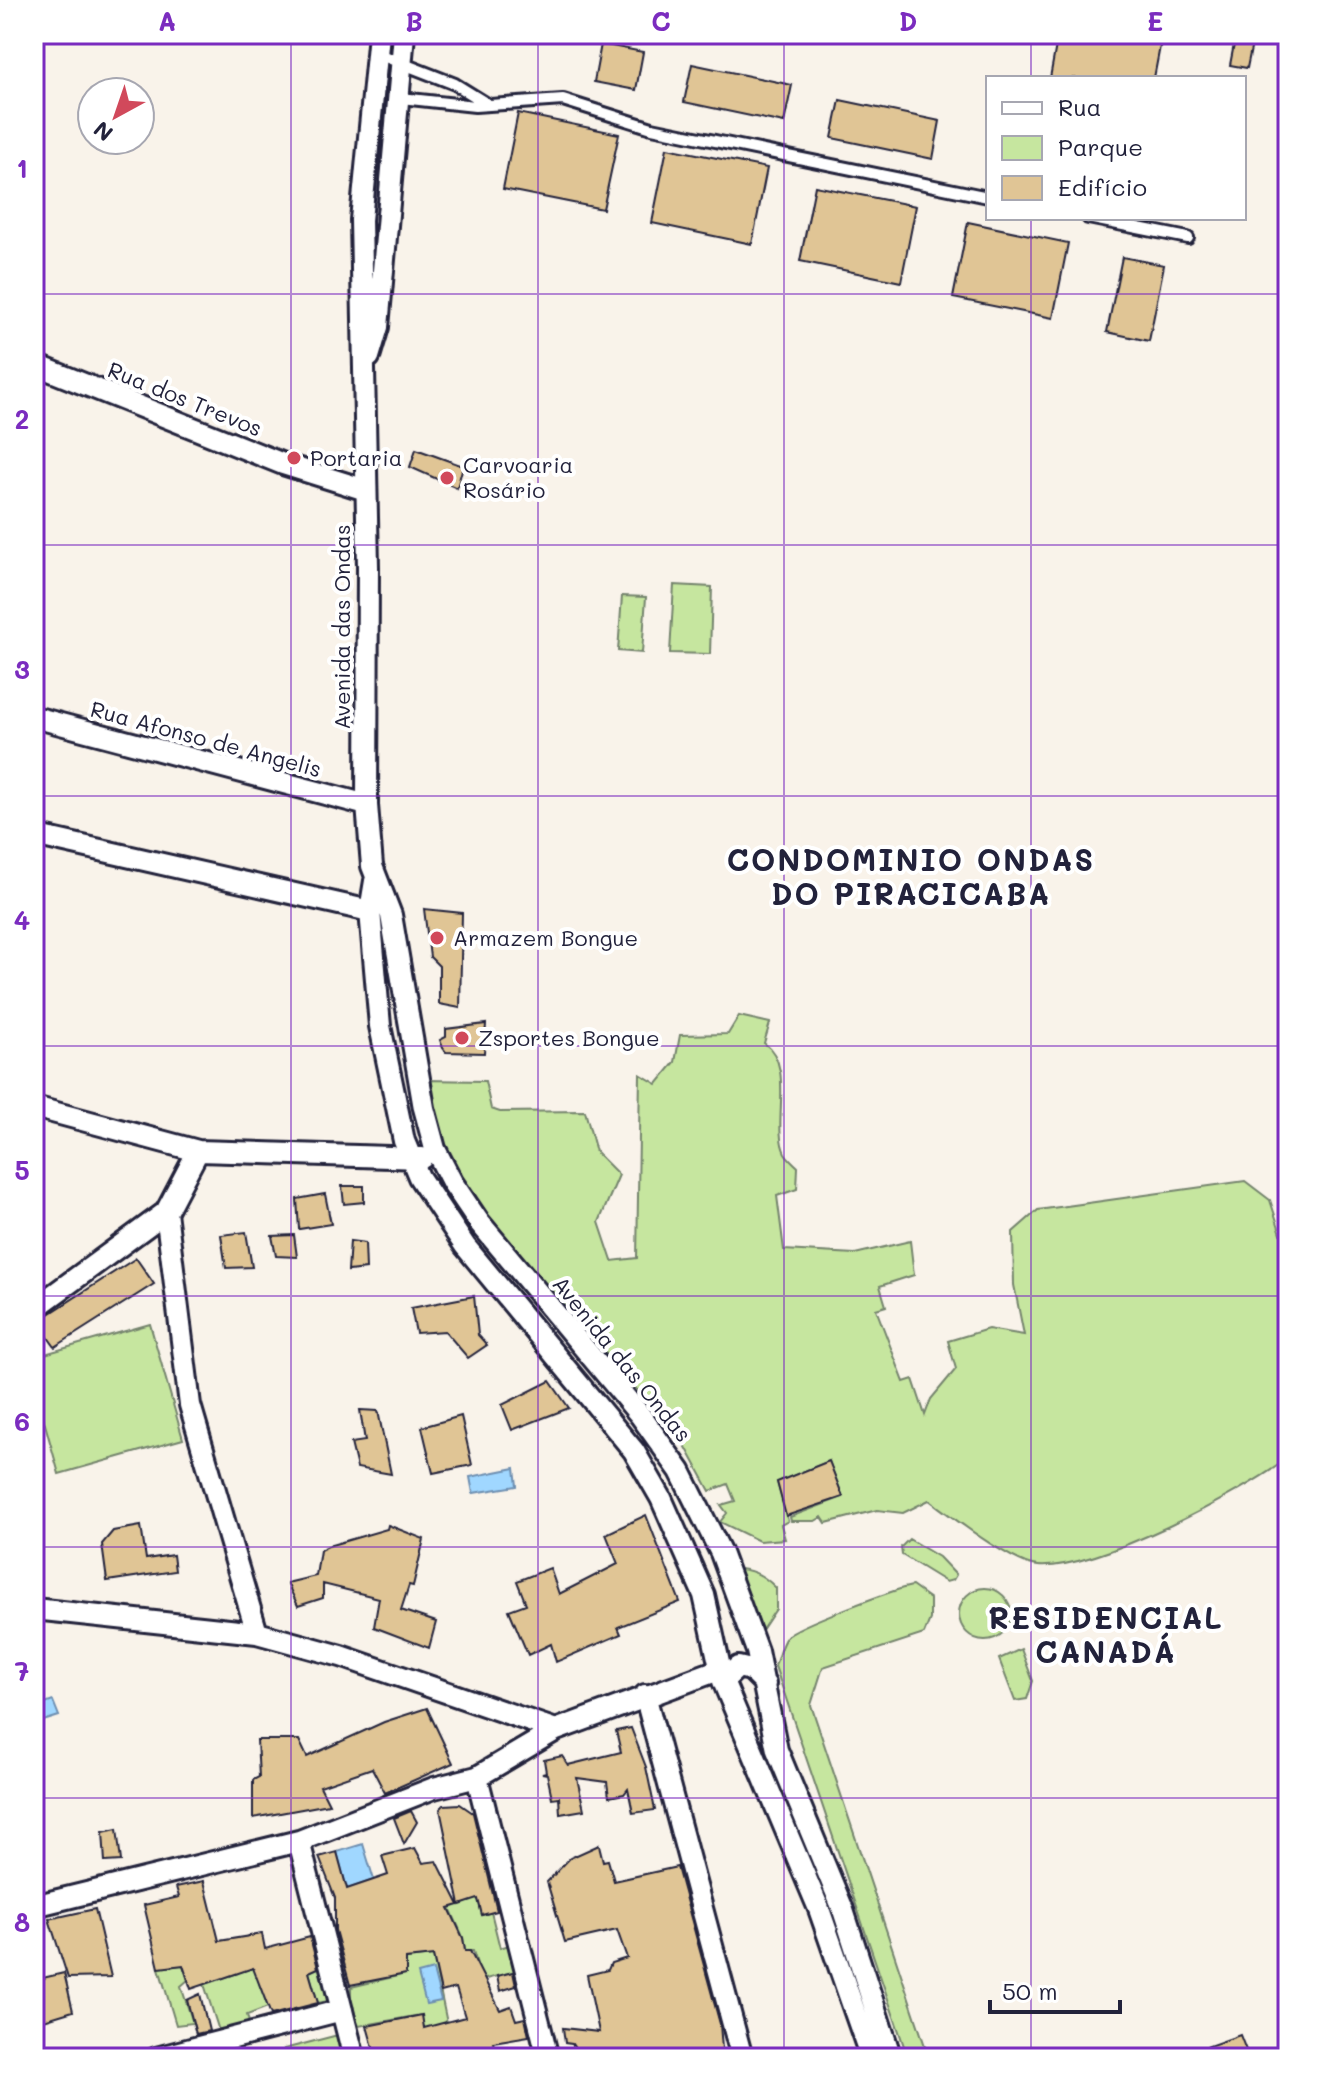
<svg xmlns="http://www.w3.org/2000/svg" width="1322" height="2092" viewBox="0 0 1322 2092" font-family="Mali,sans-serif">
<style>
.green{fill:#c6e69f;stroke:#74846d;stroke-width:2}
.water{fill:#a0d7ff;stroke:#6e8fb1;stroke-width:2}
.building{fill:#e0c595;stroke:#22223b;stroke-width:2}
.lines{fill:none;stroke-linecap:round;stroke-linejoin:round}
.service-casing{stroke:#22223b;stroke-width:16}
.minor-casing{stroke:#22223b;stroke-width:26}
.service{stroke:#fff;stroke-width:10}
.minor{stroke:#fff;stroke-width:20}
.grid{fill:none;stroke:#7b2cbf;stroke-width:2;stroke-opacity:0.55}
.poi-dot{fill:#d1495b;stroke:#fff;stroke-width:3}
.labels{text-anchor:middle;stroke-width:8;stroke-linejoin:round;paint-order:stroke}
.street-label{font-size:22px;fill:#22223b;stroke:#fff}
.poi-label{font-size:22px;fill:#22223b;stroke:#fff;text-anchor:start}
.district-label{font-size:30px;font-weight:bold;letter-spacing:2px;fill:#22223b;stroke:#fff}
.neatline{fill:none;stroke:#7b2cbf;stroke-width:3}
.grid-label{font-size:26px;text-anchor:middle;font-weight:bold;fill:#7b2cbf}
</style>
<rect width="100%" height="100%" fill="#f9f3ea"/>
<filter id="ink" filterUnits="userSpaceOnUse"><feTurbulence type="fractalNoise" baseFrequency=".0125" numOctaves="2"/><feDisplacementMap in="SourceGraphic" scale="16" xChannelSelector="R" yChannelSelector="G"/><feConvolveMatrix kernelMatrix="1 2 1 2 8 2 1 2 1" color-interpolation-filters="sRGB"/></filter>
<g filter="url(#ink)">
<path class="green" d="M674,585L712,587L710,654L670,653Z
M622,596L646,597L642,653L618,651Z
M739,1016L770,1023L764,1043C796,1065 771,1126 785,1153C788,1158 794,1163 798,1167L797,1189L777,1196L784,1250L855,1254L910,1241L914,1275L880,1286L886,1306L876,1309L904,1382L913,1379L925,1415L931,1399L956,1369L948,1341L988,1329L1024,1335L1014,1285L1013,1232L1038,1210L1245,1181L1270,1200L1288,1255V1458C1241,1494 1096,1570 1038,1566C1012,1564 951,1516 929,1500L903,1513L877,1510L826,1523L822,1517L815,1521H791L790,1517L843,1497L829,1461L777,1482L788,1521L781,1525L785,1539L759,1541L720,1522L727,1513L721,1505L735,1501L728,1484L710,1491L686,1447L550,1288L541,1289L487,1219L443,1148L425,1080L485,1081L491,1109L500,1112L585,1111L596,1152L619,1175L599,1222L612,1261L637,1258L640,1074L657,1084L675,1062L680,1035L728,1034Z
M150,1324L183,1439L59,1474L34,1385V1357Z
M909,1539L939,1557L956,1575L953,1580L946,1582L902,1555L901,1547Z
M736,1569C753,1569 765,1576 776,1588V1609L762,1630Z
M912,1586L930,1599V1619L924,1634L823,1667L811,1705L929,2058H908L775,1666C778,1657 781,1643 787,1636C796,1626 895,1589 912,1586Z
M959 1614a26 26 0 1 1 52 0a26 26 0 1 1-52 0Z
M1021,1649L1033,1681L1027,1699L1015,1701L999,1659Z
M475,1886L482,1915L491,1912L500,1948L512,1944L516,1971L482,1980L473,1951H465L463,1937L450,1908L466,1903Z
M433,1956L453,2052L429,2053L421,2015L359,2026L351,2010V1987L406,1974V1959Z
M267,1957L274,1976L259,1983L268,2007L247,2015L250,2026L220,2034L204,1984L238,1973Z
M183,1965L188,1980L181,1986L193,2023L176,2025L159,1968Z
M323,1966L333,2000L318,2003L309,1972Z
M338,2035L345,2058H286L284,2049Z"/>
<path class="water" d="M515,1468L517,1486L473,1493L470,1477Z
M53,1701L59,1716L34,1724V1708Z
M363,1844L374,1880L347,1889L337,1852Z
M433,1970L441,2001L426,2004L418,1974Z"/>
<path class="building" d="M1058,34H1125L1161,41L1154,78H1050Z
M1236,34H1254L1247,68L1230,65Z
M601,44L643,52L636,90L594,82Z
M692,64L792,85L784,123L684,102Z
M840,100L940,121L933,159L832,138Z
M518,113L619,134L603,209L503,189Z
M667,148L767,168L752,244L652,223Z
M815,186L916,206L901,282L800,261Z
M968,222L1068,243L1053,318L953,298Z
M1122,257L1164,265L1149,341L1107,332Z
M416,449L463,466L457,488L410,467Z
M424,909L462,913L460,1008L439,1004V966L430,957Z
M486,1024L484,1053L446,1052L443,1048L440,1040L446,1037V1029Z
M342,1186H364V1202L344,1204Z
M325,1194L331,1224L299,1229L297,1199Z
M246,1232L252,1267L226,1268L221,1235Z
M294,1235L297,1257L276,1256L272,1236Z
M350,1241L365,1243L366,1269L348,1271Z
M136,1258L154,1284L55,1347L37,1322Z
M474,1296L478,1335L487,1345L468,1358L445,1331L416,1333L411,1308Z
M550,1381L569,1408L512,1430L502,1405Z
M360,1410L378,1411L391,1474L357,1468L351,1443L365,1441Z
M461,1416L472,1465L433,1473L422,1427Z
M829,1461L843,1497L786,1516L777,1482Z
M646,1515L680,1602L618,1627L621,1634L556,1662L551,1644L528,1655L509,1610L526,1604L517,1581L550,1568L559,1594L618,1564L606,1534Z
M388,1525L424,1539L413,1586L409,1585L401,1610L436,1622L429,1648L374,1627L379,1598L323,1584V1598L298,1606L287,1583L316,1576L320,1550L328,1546L387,1529Z
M141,1526L146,1559L173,1555L175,1571L107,1581L102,1544L113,1531Z
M427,1708L453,1763L385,1793L372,1768L320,1786L329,1804L253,1818V1780L259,1777L257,1740H299L307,1757L384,1722Z
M631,1728L646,1767L655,1810L633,1813L628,1789L624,1794L609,1797L607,1782L577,1778L584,1810L560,1814L559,1797L552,1798L547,1774L542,1773L546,1772L544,1760L562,1756L568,1765L621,1752L616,1731Z
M460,1804L473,1813L497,1911L482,1915L478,1899L460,1905L440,1809L444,1805Z
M411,1811L417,1822L404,1844L394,1818Z
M117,1829L121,1861L105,1862L103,1832Z
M599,1845L603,1861L608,1860L614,1881L677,1867L720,2024L722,2049L714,2058H581L572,2044L565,2043L563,2028L599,2032L587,1975L608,1970L611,1963L627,1958L617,1930L565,1942L547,1882L570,1858Z
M415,1848L423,1863L437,1861L459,1905L449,1908L463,1938L465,1951H470L500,2010L511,2006L516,2020L525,2018L529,2036L493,2042L497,2058H453L450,2048L405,2058H376L367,2026L422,2015L424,2028L465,2017L456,1988L441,1992L433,1956L406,1959V1974L350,1985L335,1930V1898L319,1857L337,1852L347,1889L388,1875L382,1856Z
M204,1881L219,1941L262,1934L265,1949L310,1937L318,1968L309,1972L318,2003L271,2015L253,1968L191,1989L183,1965L159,1968L144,1905L179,1897L176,1887Z
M95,1909L111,1977L68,1978L49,1919Z
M513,1972L516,1986L500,1991L497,1976Z
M64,1973L73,2011L34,2023V1980Z
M200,1994L209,2031L196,2034L187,2000Z
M1240,2035L1249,2058H1210L1206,2047Z"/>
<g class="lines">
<g class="service-casing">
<path id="service" d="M378,54L455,84L489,105
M401,98L475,106L563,100L652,128L988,197
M1088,218L1188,238"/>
</g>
<g class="minor-casing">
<path id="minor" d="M379,34L361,220L368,567L367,805L372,866L391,915L424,1108L435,1149L452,1182L479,1222L640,1415L680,1471L721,1553L757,1651L777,1750L842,1907L891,2058
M369,357L378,327L404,34
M34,364L283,464L366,490
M34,717L367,805
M34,835L370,911
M375,881L370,911L380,1026L404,1141L419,1177L465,1246L634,1451L661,1498L704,1595L723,1681L819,1909L871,2058
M34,1107L198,1151L422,1158
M166,1212L190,1405L257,1633
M34,1309L166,1212L198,1151
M34,1609L257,1633L341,1656L556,1730
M723,1681L738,1667L751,1670L765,1684
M645,1695L742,2058
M477,1777L548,2058
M299,1841L354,2058
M34,1906L299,1841L434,1788L477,1777L556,1730L721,1669
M156,2058L342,2010"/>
</g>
<use href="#service" class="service"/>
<use href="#minor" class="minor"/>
</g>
</g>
<path class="grid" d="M291,34V2058M538,34V2058M784,34V2058M1031,34V78M1031,218V2058M34,294H1288M34,545H1288M34,796H1288M34,1046H1288M34,1296H1288M34,1547H1288M34,1798H1288"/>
<g class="poi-dot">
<circle cx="294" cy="458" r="8"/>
<circle cx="447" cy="478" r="8"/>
<circle cx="437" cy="938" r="8"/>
<circle cx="462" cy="1038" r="8"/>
</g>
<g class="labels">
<g class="street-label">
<text transform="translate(185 399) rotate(22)" y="8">Rua dos Trevos</text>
<text transform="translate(342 627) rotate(-90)" y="8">Avenida das Ondas</text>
<text transform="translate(206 739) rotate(15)" y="8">Rua Afonso de Angelis</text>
<text transform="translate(622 1359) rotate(51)" y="8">Avenida das Ondas</text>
</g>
<g class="poi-label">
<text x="310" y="466">Portaria</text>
<text x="463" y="473">Carvoaria<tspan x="463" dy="25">Rosário</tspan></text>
<text x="453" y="946">Armazem Bongue</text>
<text x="478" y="1046">Zsportes Bongue</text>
</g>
<g class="district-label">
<text x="911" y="871">CONDOMINIO ONDAS<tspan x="911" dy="34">DO PIRACICABA</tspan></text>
<text x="1106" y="1629">RESIDENCIAL<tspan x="1106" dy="34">CANADÁ</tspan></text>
</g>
</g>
<rect width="1322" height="2092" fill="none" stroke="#fff" stroke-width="88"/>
<rect x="986" y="76" width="260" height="144" fill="#ffffff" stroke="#a7a7b1" stroke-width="2"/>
<rect x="1002" y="102" width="40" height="12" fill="#ffffff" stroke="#a7a7b1" stroke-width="2"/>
<text x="1058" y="116" font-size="24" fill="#22223b">Rua</text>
<rect x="1002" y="136" width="40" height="24" fill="#c6e69f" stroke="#a7a7b1" stroke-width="2"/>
<text x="1058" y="156" font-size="24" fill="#22223b">Parque</text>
<rect x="1002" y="176" width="40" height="24" fill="#e0c595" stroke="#a7a7b1" stroke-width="2"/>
<text x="1058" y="196" font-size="24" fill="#22223b">Edifício</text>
<g transform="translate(116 116) rotate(220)"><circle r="38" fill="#ffffff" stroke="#a7a7b1" stroke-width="2"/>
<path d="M0-6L14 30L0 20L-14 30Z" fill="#d1495b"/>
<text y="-12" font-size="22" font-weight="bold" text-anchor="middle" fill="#22223b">N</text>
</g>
<path d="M990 2000v12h130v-12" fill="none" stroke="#22223b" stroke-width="4"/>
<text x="1002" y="2000" font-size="24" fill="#22223b" stroke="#ffffff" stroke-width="6" paint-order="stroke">50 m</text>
<rect x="44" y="44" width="1234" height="2004" class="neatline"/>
<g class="grid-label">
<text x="167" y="31">A</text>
<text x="414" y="31">B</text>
<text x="661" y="31">C</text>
<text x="908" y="31">D</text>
<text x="1155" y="31">E</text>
<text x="22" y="178">1</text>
<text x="22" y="429">2</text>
<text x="22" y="679">3</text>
<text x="22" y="930">4</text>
<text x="22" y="1180">5</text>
<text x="22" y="1431">6</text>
<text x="22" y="1681">7</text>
<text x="22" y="1932">8</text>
</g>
</svg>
